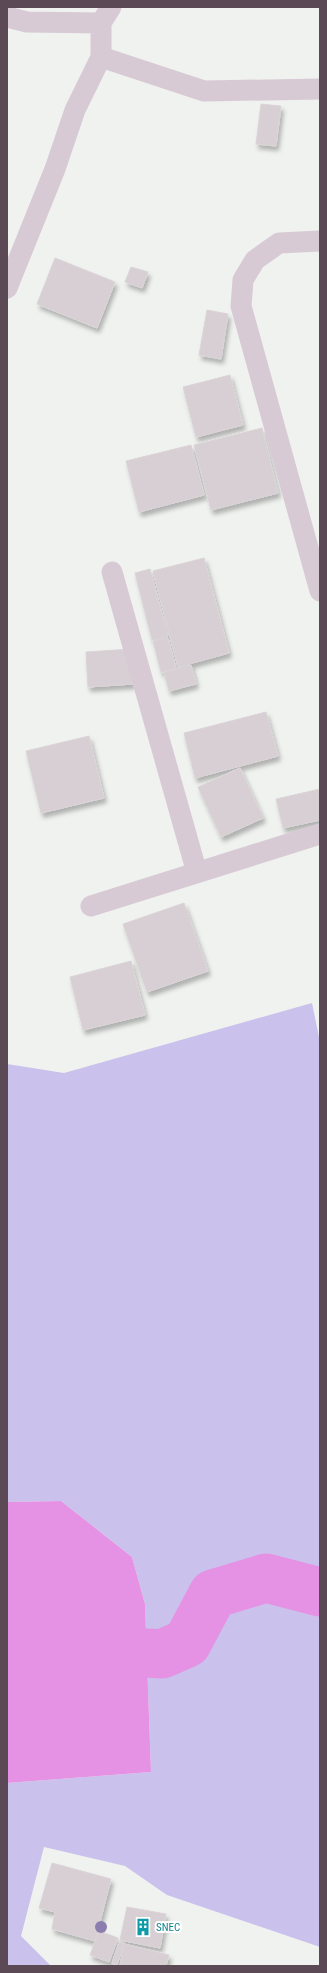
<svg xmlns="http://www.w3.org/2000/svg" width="327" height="1973" viewBox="0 0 327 1973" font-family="'Roboto Condensed',sans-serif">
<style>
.green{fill:#cac1ec}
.water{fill:#e692e4}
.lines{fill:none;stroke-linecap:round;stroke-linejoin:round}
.river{stroke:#e692e4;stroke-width:49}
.building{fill:#d7cfd3;stroke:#dbd4d7;filter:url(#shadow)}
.street{stroke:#d8cad4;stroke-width:21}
.tree{fill:#8c7daf}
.labels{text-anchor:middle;stroke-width:4;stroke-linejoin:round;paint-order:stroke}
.culture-label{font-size:11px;fill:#0d838f;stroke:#fff;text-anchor:start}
</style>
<defs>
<filter id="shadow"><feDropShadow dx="2.5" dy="4.5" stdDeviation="2" flood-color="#0004"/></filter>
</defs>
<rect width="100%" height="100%" fill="#f0f2f0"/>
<path class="green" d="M312,1003L320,1042V1947L167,1895L125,1866L44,1847L21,1936L51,1966H7V1783L151,1772L145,1604L132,1557L61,1501L7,1502V1064L64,1073Z"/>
<path class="water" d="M61,1501L132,1557L145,1604L151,1772L7,1783V1502Z"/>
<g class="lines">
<path class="river" d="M147,1653L162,1654L187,1643L213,1594L266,1578L320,1592"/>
</g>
<path class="building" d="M261,104L281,106L276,146L256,144Z
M55,258L115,282L97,328L37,304Z
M131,267L148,272L142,288L125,282Z
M207,310L228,314L221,359L199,355Z
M230,375L243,425L196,437L183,387Z
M262,428L278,493L211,510L194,445Z
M191,445L204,495L139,512L126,461Z
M204,558L229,653L178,667L153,571Z
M150,569L168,636L152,640L135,573Z
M168,638L176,668L161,672L153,641Z
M130,649L133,684L88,687L86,652Z
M191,665L196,684L169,691L164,672Z
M266,712L278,756L195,778L184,733Z
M89,736L104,798L41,813L26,751Z
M240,768L263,818L221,837L198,787Z
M320,789V820L283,828L276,799Z
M184,903L208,971L147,992L123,924Z
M131,961L145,1015L83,1030L70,977Z
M52,1863L111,1879L95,1941L52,1929L55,1912L39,1908Z
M127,1907L166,1914L160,1948L120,1940Z
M99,1931L118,1938L109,1962L90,1955Z
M119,1942L124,1944L117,1965L112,1963Z
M124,1944L169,1955L166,1966H120Z"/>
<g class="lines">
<path class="street" d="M7,17L27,22L101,23
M101,57L204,91L320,89
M320,241L279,243L255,260L243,280L241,306L320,591
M7,288L55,169L75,110L101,57V23L111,7
M112,572L197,873
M91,906L320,834"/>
</g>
<circle class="tree" cx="101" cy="1927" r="6"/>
<defs>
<g id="building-bare" transform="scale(1.38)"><path d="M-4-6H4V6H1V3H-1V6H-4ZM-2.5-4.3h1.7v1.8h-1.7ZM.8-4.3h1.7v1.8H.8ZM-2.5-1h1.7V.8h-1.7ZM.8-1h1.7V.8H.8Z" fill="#0f9aa8" stroke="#fff" stroke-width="2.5" paint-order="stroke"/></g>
</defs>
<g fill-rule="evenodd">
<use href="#building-bare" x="143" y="1927"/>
</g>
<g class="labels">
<g class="culture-label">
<text x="156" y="1931">SNEC</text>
</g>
</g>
<rect width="327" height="1973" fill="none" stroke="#5c4956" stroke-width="16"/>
</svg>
